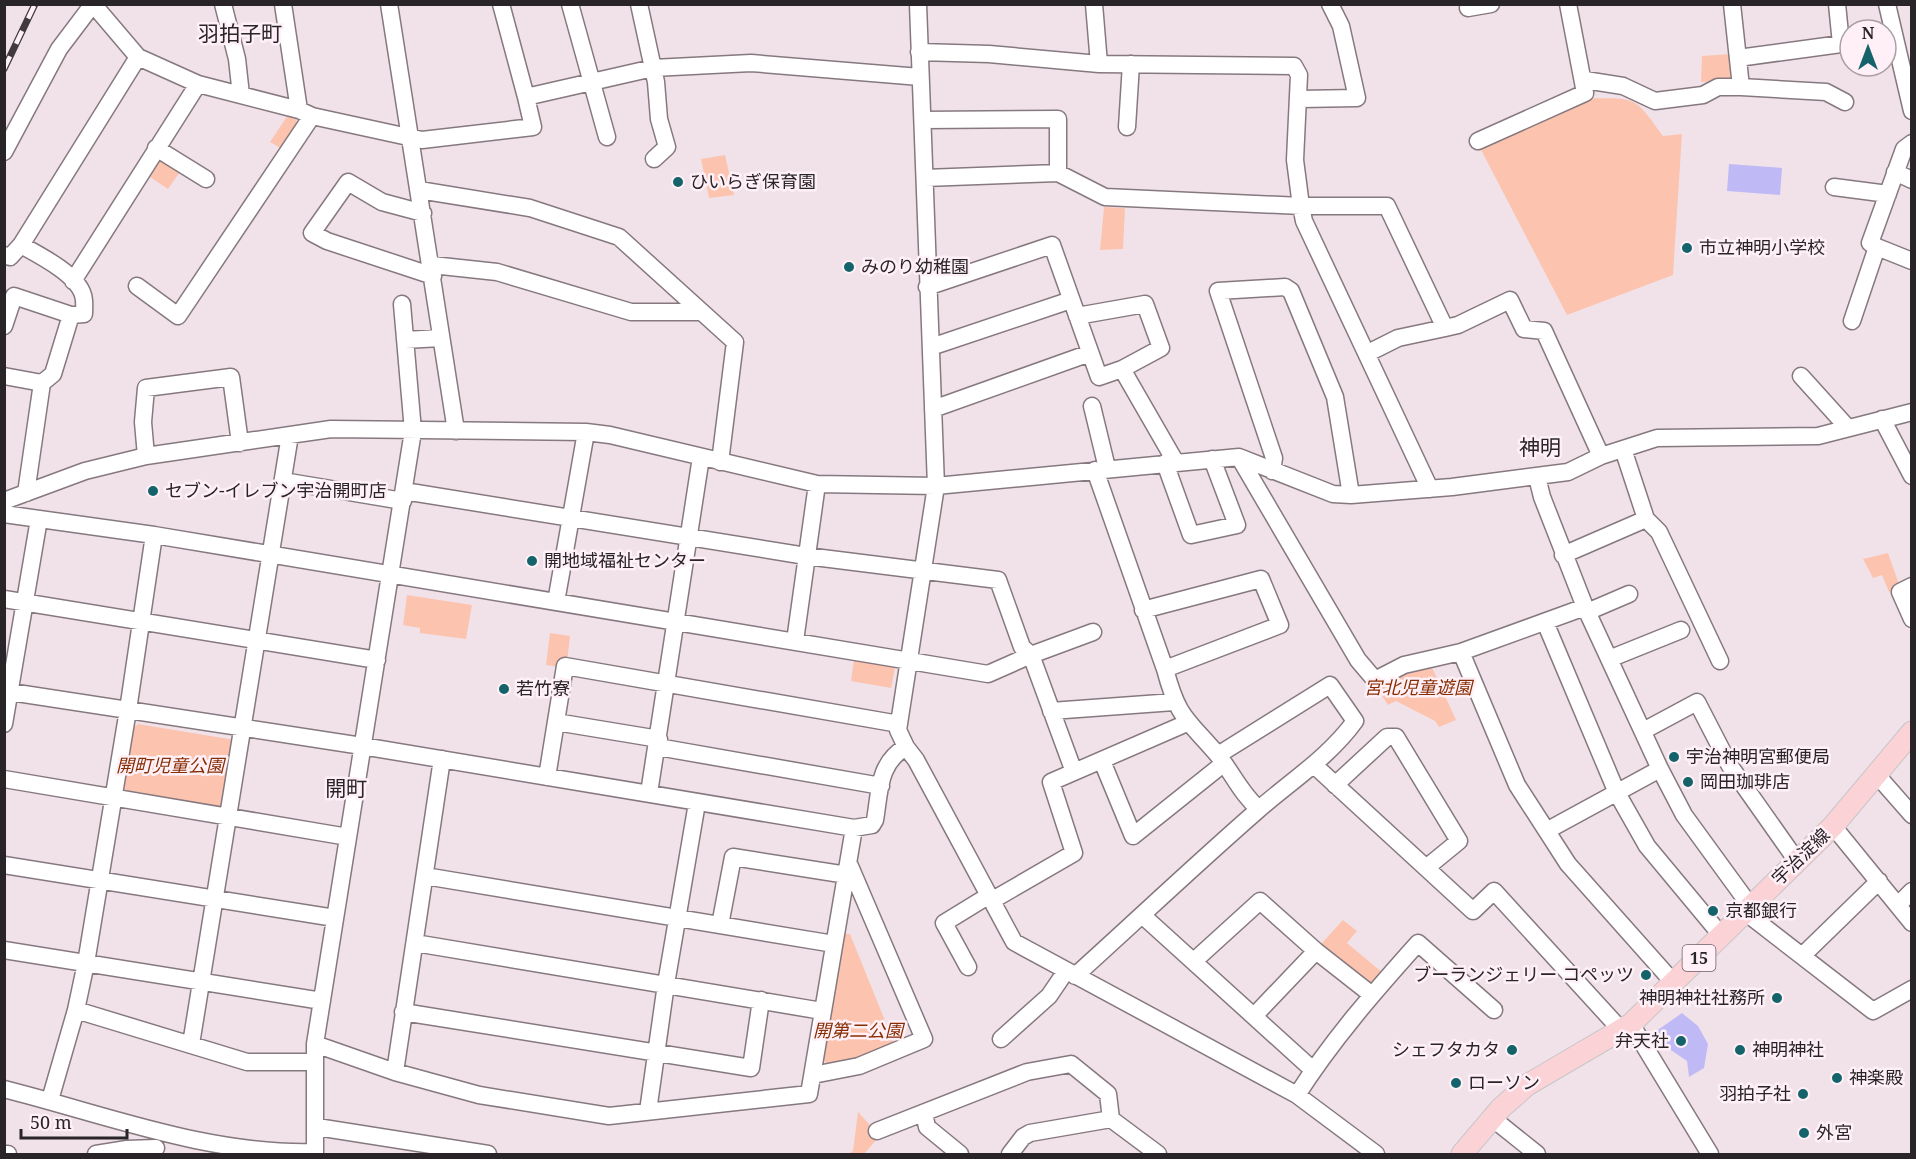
<svg xmlns="http://www.w3.org/2000/svg" width="1916" height="1159" viewBox="0 0 1916 1159" font-family="'Noto Serif','Noto Sans JP',serif">
<style>
.green{fill:#fcc4af}
.water{fill:#bfbaf5}
.lines{fill:none;stroke-linecap:round;stroke-linejoin:round}
.minor-casing{stroke:#86787f;stroke-width:19}
.major-casing{stroke:#c7c6c7;stroke-width:23}
.minor{stroke:#fff;stroke-width:16}
.major{stroke:#fbd2d6;stroke-width:21}
.rail-casing{stroke:#403a3e;stroke-width:7}
.rail{stroke:#fff0f8;stroke-width:4.5;stroke-dasharray:14;stroke-linecap:butt}
.poi-dot{fill:#14636a;stroke:#fff0f8;stroke-width:2}
.labels{text-anchor:middle;stroke-width:5;stroke-linejoin:round;paint-order:stroke}
.shield{fill:#fff0f8;stroke:#696166;stroke-width:1.5}
.shield-label{font-size:16px;font-weight:bold;fill:#292427}
.poi-label{font-size:18px;fill:#292427;stroke:#fff0f8;text-anchor:start}
.park-label{font-size:18px;font-style:italic;fill:#872d00;stroke:#fff0f8}
.street-label{font-size:18px;fill:#292427;stroke:#fff0f8}
.quarter-label{font-size:21px;fill:#292427;stroke:#fff0f8}
</style>
<rect width="100%" height="100%" fill="#f1e2ea"/>
<path class="green" d="M1731,54L1734,74L1730,81L1701,82L1702,56Z
M1586,98C1637,99 1633,94 1663,136L1682,134L1673,275L1567,315L1479,146Z
M288,115L296,119L297,125L282,149L270,142Z
M161,155L182,169L168,189L147,175Z
M725,155L734,195L709,198L701,159Z
M1104,207L1125,208L1123,249L1100,250Z
M1888,553L1900,587L1889,592L1882,575L1873,578L1863,559Z
M407,595L472,605L466,639L420,633V628L403,625Z
M550,633L570,636L567,662L561,667L546,665Z
M854,659L892,664L895,668L891,688L851,681Z
M1430,663L1456,720L1439,727L1435,721L1396,701L1388,705L1377,688L1408,669Z
M138,724L235,740L227,811L121,794L133,728Z
M1343,920L1357,931L1347,943L1383,973L1375,983L1366,982L1321,944Z
M843,933L850,934L896,1048L828,1066L823,1059Z
M858,1112L880,1136L864,1154H849L853,1151Z"/>
<path class="water" d="M1729,164L1782,168L1780,195L1727,191Z
M1682,1013L1698,1026L1708,1044L1704,1068L1689,1077L1687,1061L1665,1046L1655,1032Z"/>
<g class="lines">
<g class="minor-casing">
<path id="minor" d="M93,4L138,57
M223,4L237,59L241,95
M283,4L299,110
M389,4L456,431
M501,4L526,97
M570,4L607,137
M639,4L656,82L659,119L667,147L654,159
M1094,4L1099,64
M1887,4L1912,111
M1468,8L1491,4
M919,52L989,54L1099,64L1294,66L1299,75L1295,160L1301,206H1387L1445,328L1398,338L1368,353
M1738,58L1841,44L1837,4
M1585,80L1623,86L1655,101L1703,95L1718,87H1741L1732,4
M1741,87L1826,92L1845,102
M1300,99L1357,98L1341,26L1330,4
M923,120L1058,119V173L1105,197L1301,206L1304,221L1430,489
M1127,127L1131,64
M1478,141L1585,93L1568,4
M156,148L206,179
M4,152L59,49L93,4
M1895,172L1912,180
M925,178L1058,173
M1834,187L1888,194
M419,190L530,208L619,237L735,342L720,462
M423,213L382,202L348,182L312,233L327,241L433,276
M1877,247L1870,243L1904,149L1912,143
M4,255L10,257L21,245
M432,265L497,272L631,312H702
M73,281L198,84
M137,286L178,316L312,116
M927,287L1052,245L1099,377L1122,369L1175,461
M1077,316L1145,304L1161,348L1122,369
M1852,321L1877,247L1912,261
M4,326L14,296L71,315L84,314C84,309 85,301 83,295C77,274 39,255 21,245L138,57L198,84L299,110L312,116L422,140L533,127L526,97L653,68L751,63L920,77
M1445,328L1458,325L1510,300L1524,329L1544,331L1601,456
M405,340L441,338
M931,347L1071,300
M4,376L42,383
M1801,376L1848,428
M1092,406L1107,468
M933,409L1090,353
M1882,419L1912,476
M1623,449L1646,519L1659,532L1720,661
M146,456L143,422L146,388L231,377L240,443
M1239,457L1358,660L1375,680L1404,665L1461,652L1585,607
M1165,463L1191,535L1237,525L1212,459
M1095,470L1165,669C1178,718 1186,718 1217,754C1232,772 1241,794 1259,809
M1272,471L1274,458L1218,291L1285,287L1291,291L1335,397L1351,495
M1537,477L1542,497L1585,607L1660,769L1684,815L1751,907
M283,481L403,501
M404,491L806,556L998,580L1022,647L1031,655L1074,772
M26,493L42,383L53,374L71,315
M4,501L85,471L146,456L331,429L586,432L610,435L817,484L936,486L1239,457L1333,494L1351,495L1452,487L1568,472L1601,456L1657,438L1818,436L1912,412
M4,514L154,535L988,674L1031,655L1093,632
M1563,555L1646,519
M1912,586L1900,592L1912,619
M4,599L377,660
M556,602L586,432
M1143,610L1261,579L1280,625L1165,669
M1587,612L1629,594
M1545,622L1617,793L1647,846L1721,935
M795,641L817,484
M1461,652L1517,785L1568,864L1673,982
M1609,659L1681,630
M4,691L362,746L854,828L872,825L875,820C880,791 878,763 906,747L898,730L936,486L918,4
M1051,711L1174,702
M556,722L659,739
M4,724L39,519
M1643,731L1697,702L1730,766L1797,861
M658,747L881,786
M906,747L916,760L1014,942L1297,1095L1376,1154
M1102,761L1133,836L1223,764
M1314,765L1473,911L1494,891L1621,1030
M1876,774L1912,815
M547,777L565,666L899,724
M4,779L348,837
M1335,785L1387,737H1396L1459,841L1426,868
M649,793L701,457
M1833,826L1912,923
M1548,830L1660,769
M4,865L335,918
M425,876L834,944
M991,901L1074,853L1051,782L1187,723
M1898,905L1912,891
M1745,912L1873,1011L1912,989
M1142,915L1313,1070
M720,925L733,857L847,875
M415,943L822,1011
M4,950L322,1001
M1802,956L1879,881
M1194,961L1260,901L1316,951L1372,995
M968,967L944,923L988,896
M1075,976C1136,921 1196,864 1258,810C1291,781 1329,757 1355,721L1330,685L1218,755
M76,1010L247,1062H315
M403,1012L751,1068L761,1000
M1254,1016L1316,951
M1631,1024L1710,1154
M1001,1039L1049,996L1066,971
M191,1044L290,435
M315,1044L395,1072L479,1095L609,1116L809,1094L854,828
M395,1072L442,759
M813,1075L859,1066L924,1039L849,864
M4,1089C107,1115 208,1155 315,1152
M1297,1095C1332,1040 1375,991 1418,943L1494,1010
M50,1100L76,1010L86,963L128,710L154,535
M648,1111L666,984L697,803
M924,1113L927,1127L960,1154
M1492,1118L1537,1154
M317,1127L488,1154
M877,1131L1027,1072L1071,1064L1108,1094L1111,1119L1158,1154
M4,1154H8
M96,1154L127,1149L156,1148
M315,1154V1044L413,431L402,304
M1010,1154L1023,1137L1030,1133L1111,1119"/>
</g>
<g class="major-casing">
<path id="major" d="M1462,1154L1501,1108L1527,1085L1631,1024L1833,826L1912,732"/>
</g>
<use href="#minor" class="minor"/>
<use href="#major" class="major"/>
<g class="rail-casing">
<path id="rail" d="M4,69L35,4"/>
</g>
<use href="#rail" class="rail"/>
</g>
<g class="poi-dot">
<circle cx="678" cy="182" r="6"/>
<circle cx="1687" cy="248" r="6"/>
<circle cx="849" cy="267" r="6"/>
<circle cx="153" cy="491" r="6"/>
<circle cx="532" cy="561" r="6"/>
<circle cx="504" cy="689" r="6"/>
<circle cx="1674" cy="757" r="6"/>
<circle cx="1688" cy="782" r="6"/>
<circle cx="1713" cy="911" r="6"/>
<circle cx="1646" cy="975" r="6"/>
<circle cx="1777" cy="998" r="6"/>
<circle cx="1681" cy="1041" r="6"/>
<circle cx="1512" cy="1050" r="6"/>
<circle cx="1740" cy="1050" r="6"/>
<circle cx="1837" cy="1078" r="6"/>
<circle cx="1456" cy="1083" r="6"/>
<circle cx="1803" cy="1094" r="6"/>
<circle cx="1804" cy="1133" r="6"/>
</g>
<g class="labels">
<rect class="shield" x="1682.5" y="945" width="33" height="26" rx="4.5"/>
<g class="shield-label">
<text x="1699" y="964">15</text>
</g>
<g class="poi-label">
<text x="690" y="188">ひいらぎ保育園</text>
<text x="1699" y="254">市立神明小学校</text>
<text x="861" y="273">みのり幼稚園</text>
<text x="165" y="497">セブン-イレブン宇治開町店</text>
<text x="544" y="567">開地域福祉センター</text>
<text x="516" y="695">若竹寮</text>
<text x="1686" y="763">宇治神明宮郵便局</text>
<text x="1700" y="788">岡田珈琲店</text>
<text x="1725" y="917">京都銀行</text>
<text x="1634" y="981" text-anchor="end">ブーランジェリー コペッツ</text>
<text x="1765" y="1004" text-anchor="end">神明神社社務所</text>
<text x="1669" y="1047" text-anchor="end">弁天社</text>
<text x="1500" y="1056" text-anchor="end">シェフタカタ</text>
<text x="1752" y="1056">神明神社</text>
<text x="1849" y="1084">神楽殿</text>
<text x="1468" y="1089">ローソン</text>
<text x="1791" y="1100" text-anchor="end">羽拍子社</text>
<text x="1816" y="1139">外宮</text>
</g>
<g class="park-label">
<text x="1418" y="694">宮北児童遊園</text>
<text x="170" y="772">開町児童公園</text>
<text x="858" y="1037">開第二公園</text>
</g>
<g class="street-label">
<text transform="translate(1801 857) rotate(-44)" y="6">宇治淀線</text>
</g>
<g class="quarter-label">
<text x="240" y="41">羽拍子町</text>
<text x="1540" y="455">神明</text>
<text x="346" y="796">開町</text>
</g>
</g>
<rect width="1916" height="1159" fill="none" stroke="#292427" stroke-width="12"/>
<g transform="translate(1868 48)"><circle r="28" fill="#fff0f8" stroke="#a99ea4" stroke-width="1.5"/>
<path d="M0-4.5L10 22L0 15L-10 22Z" fill="#14636a"/>
<text y="-9" font-size="16" font-weight="bold" text-anchor="middle" fill="#292427">N</text>
</g>
<path d="M21 1129v9h106v-9" fill="none" stroke="#292427" stroke-width="3"/>
<text x="30" y="1129" font-size="18" fill="#292427" stroke="#fff0f8" stroke-width="4.5" paint-order="stroke">50 m</text>
</svg>
